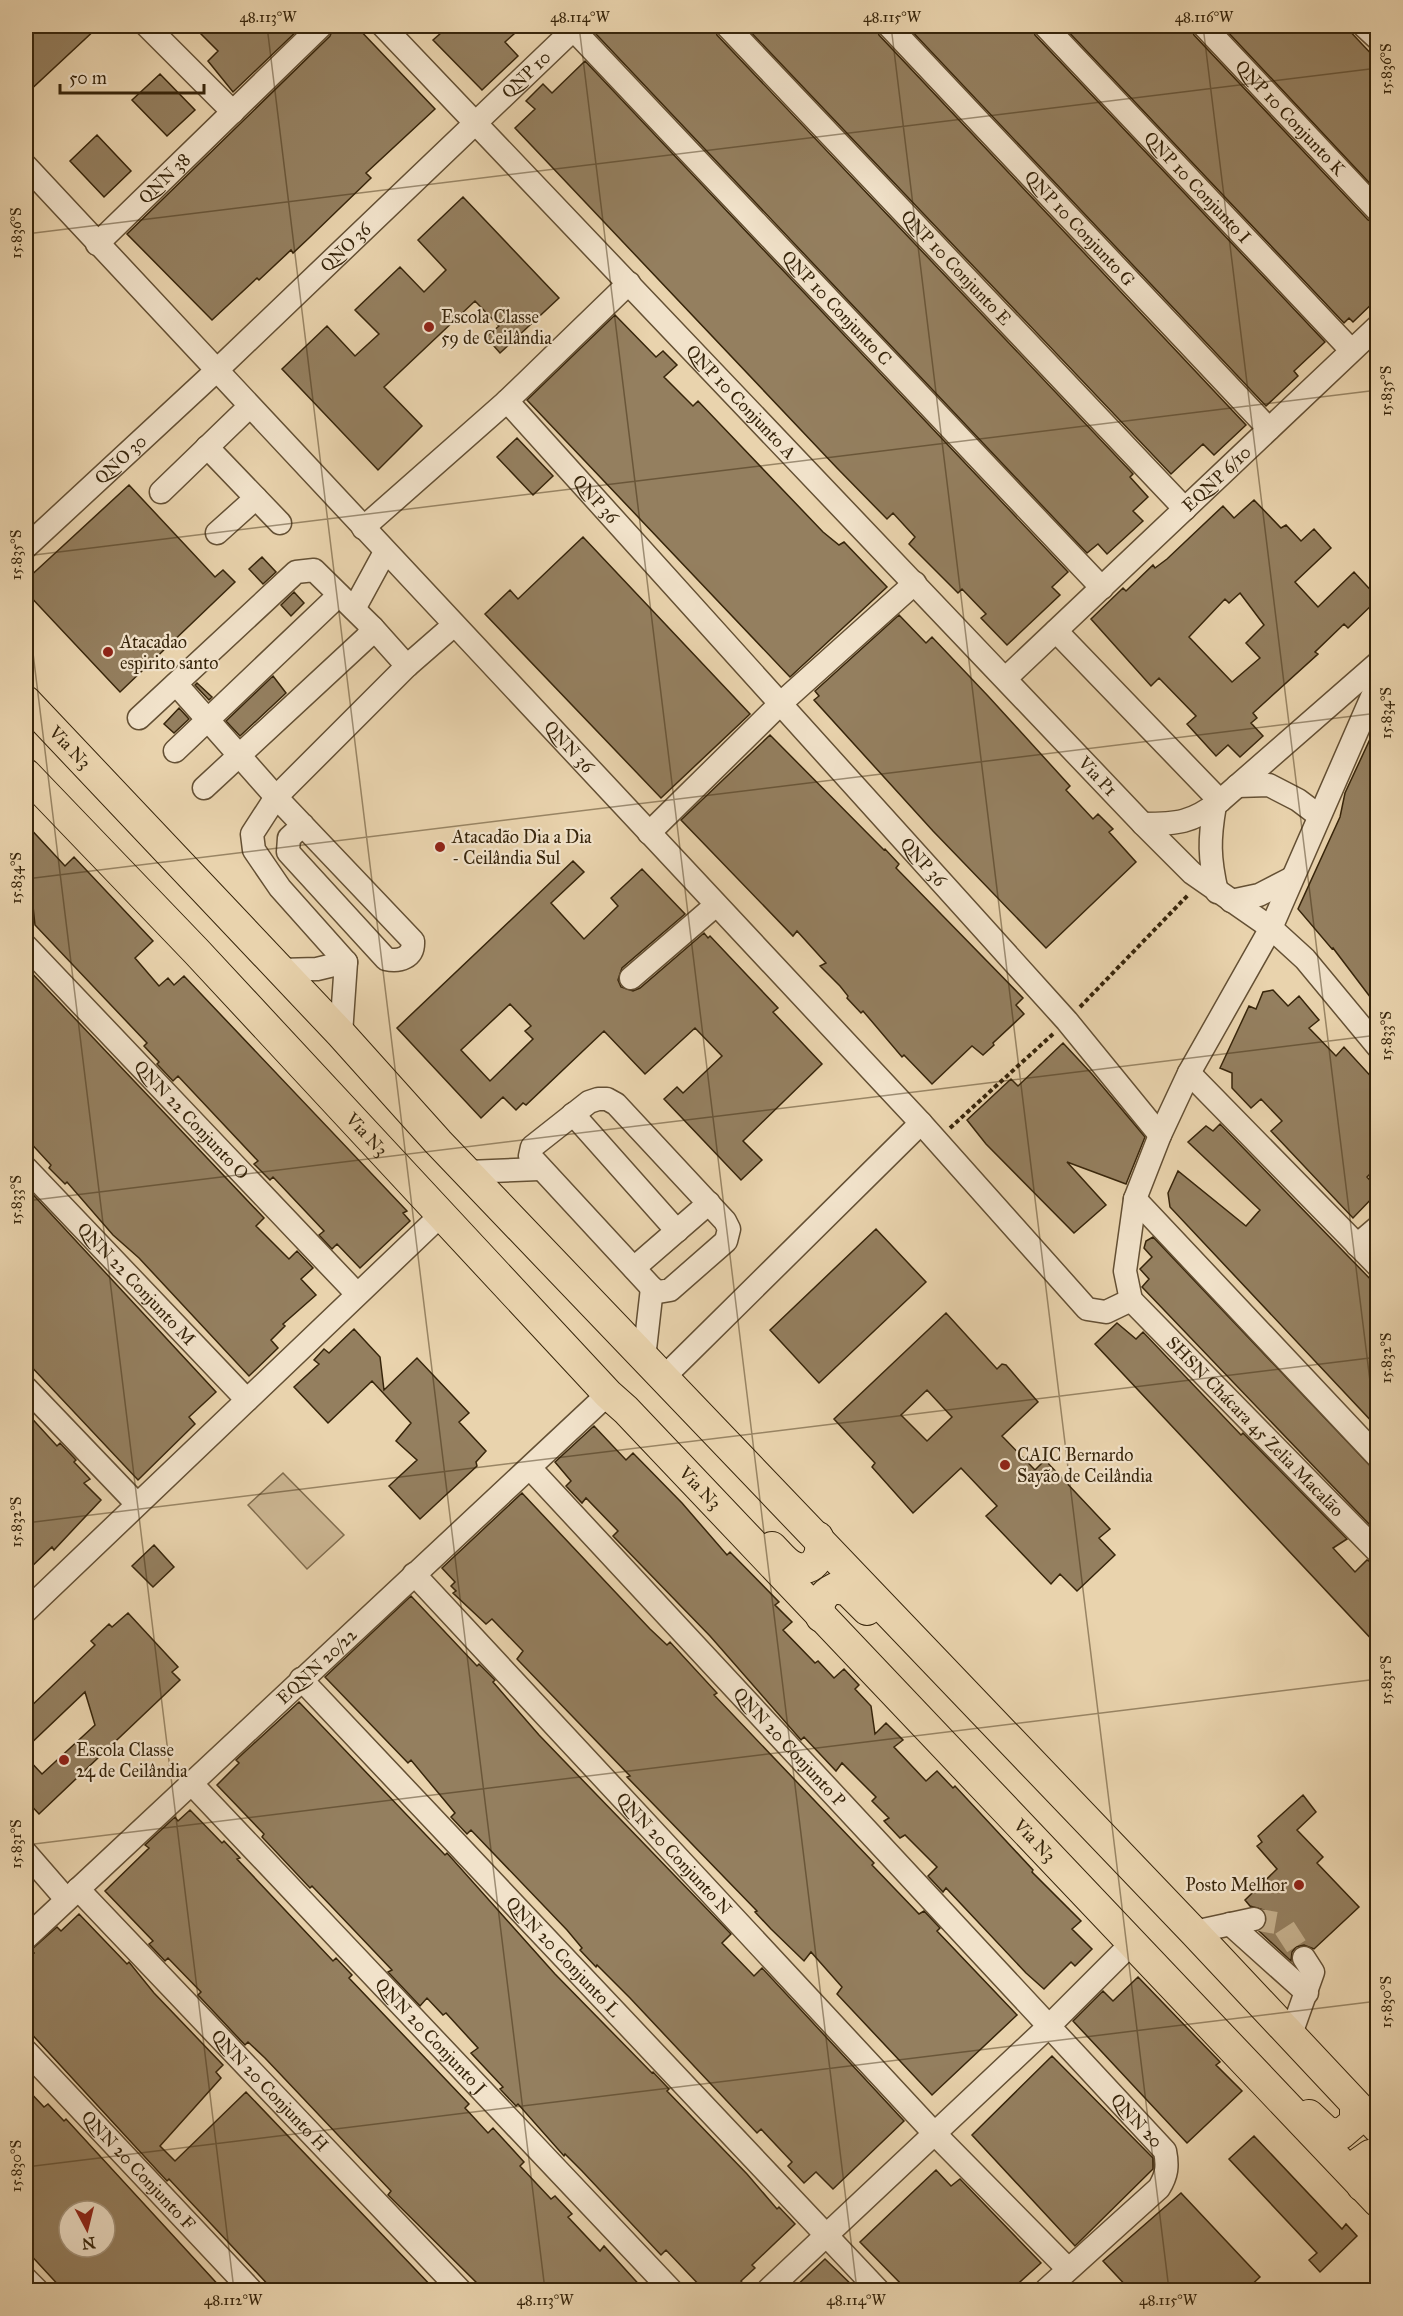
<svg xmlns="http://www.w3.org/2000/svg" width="1403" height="2316" viewBox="0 0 1403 2316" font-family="'IM FELL Great Primer',serif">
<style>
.green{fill:#cbb591;stroke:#816d4e;stroke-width:1.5}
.building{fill:#947f5f;stroke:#37250b;stroke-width:1.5;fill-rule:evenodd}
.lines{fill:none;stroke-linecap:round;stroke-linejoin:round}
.minor-tunnel{stroke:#c5b08d;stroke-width:22;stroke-dasharray:22 11;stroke-linecap:butt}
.minor-casing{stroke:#645034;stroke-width:25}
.major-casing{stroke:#37250b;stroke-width:32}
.path{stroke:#37250b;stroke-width:4;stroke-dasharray:4.5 3;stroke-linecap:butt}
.minor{stroke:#f1e2ca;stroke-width:22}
.major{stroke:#e9d3ad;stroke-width:30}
.ticks{fill:none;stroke:#37250b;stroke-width:1.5;stroke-opacity:0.45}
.poi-dot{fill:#8f2418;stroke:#f1e2ca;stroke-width:2}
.labels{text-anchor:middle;stroke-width:4.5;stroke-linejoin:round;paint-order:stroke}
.street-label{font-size:18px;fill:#37250b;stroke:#f1e2ca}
.poi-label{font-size:18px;fill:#37250b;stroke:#f1e2ca;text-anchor:start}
.neatline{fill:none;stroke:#37250b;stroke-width:2}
.ticks-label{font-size:15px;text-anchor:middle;fill:#37250b}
</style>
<rect width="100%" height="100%" fill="#e9d3ad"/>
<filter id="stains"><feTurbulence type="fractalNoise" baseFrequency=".00333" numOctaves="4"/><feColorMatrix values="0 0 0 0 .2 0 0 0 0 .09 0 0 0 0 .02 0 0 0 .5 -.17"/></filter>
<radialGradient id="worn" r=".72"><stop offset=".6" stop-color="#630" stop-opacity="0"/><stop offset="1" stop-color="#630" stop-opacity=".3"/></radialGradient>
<path class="green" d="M283,1473L344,1535L307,1569L248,1505Z"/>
<path class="building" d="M40,26H99L26,94V39Z
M193,26H302L233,92L208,61L218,51Z
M334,26H356L435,109L366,173L371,178L309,238L293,253L291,250L259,280L257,278L212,320L127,234L330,36Z
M449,26H523L505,42L518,56L482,90L433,40Z
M605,26H714L717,35L1133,474L1130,477L1148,497L1133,511L1143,521L1107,554L1098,544L1087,553L596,34Z
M745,26H876L879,35L1246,425L1214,455L1203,444L1171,474Z
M907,26H1032L1035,35L1325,342L1294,371L1298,376L1266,406Z
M1063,26H1190L1194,35L1368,220L1377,224V299L1353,322L1349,318L1344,323Z
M1228,26H1345L1377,60V191L1225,29Z
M585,61L1068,572L1052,587L1060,595L1007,645L981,618L986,614L962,589L958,593L909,544L915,537L893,513L887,519L837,468L515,128L535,109L526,101L543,84L552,93Z
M160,74L195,110L167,136L132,100Z
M97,135L131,171L104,197L70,161Z
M463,197L559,298L500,353L486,337L499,326L475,301L384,387L422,426L378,470L282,369L327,326L355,356L379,334L355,310L400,267L424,292L446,270L418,240Z
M615,315L656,357L663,351L677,365L664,377L693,406L698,401L823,532L839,545L844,542L887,587L790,677L527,400Z
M517,438L553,476L533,495L497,457Z
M129,485L215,577L223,570L235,582L120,692L26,592V580Z
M1254,500L1281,528L1286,525L1301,541L1314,529L1331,548L1295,582L1318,607L1354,572L1377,597V600L1348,628L1344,624L1315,652L1318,654L1253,713L1257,718L1251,723L1263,736L1240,757L1228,745L1216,756L1187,724L1196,716L1159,678L1151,686L1091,619L1123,588L1126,591L1153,565L1155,568L1167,559L1223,506L1234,518ZM1240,593L1264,625L1246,643L1260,658L1232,682L1189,637L1225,599L1229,603Z
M583,537L750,714L661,798L485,614L510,590L518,599Z
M262,557L276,572L263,584L249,569Z
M294,592L304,603L291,616L281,605Z
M899,615L926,643L932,637L988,696L1070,786L1066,790L1093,819L1098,814L1113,829L1109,832L1136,862L1046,948L933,831L814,700L819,696L815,691Z
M273,676L286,693L240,736L226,721Z
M197,683L212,697L209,700L195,685Z
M179,708L189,719L174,733L164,724Z
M1377,724V1006L1333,948L1332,949L1298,909L1340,817L1345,793Z
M770,735L884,850L885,849L899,864L896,868L1023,998L1016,1005L1024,1014L993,1043L994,1045L983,1055L972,1046L932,1084L904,1055L902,1057L863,1011L861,1013L847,998L848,996L840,986L820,966L826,963L797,931L793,936L681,820Z
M26,824L65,866L74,857L153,941L135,958L159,986L168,978L174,985L184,976L407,1211L403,1213L410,1221L360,1268L337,1244L332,1249L319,1235L324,1231L273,1177L270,1180L254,1164L258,1161L178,1076L173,1081L157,1064L159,1062L144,1046L147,1043L35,925L32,897L26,903Z
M573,861L584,872L551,903L584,939L618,906L611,898L642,869L685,914L622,968L618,980L621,987L633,991L640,988L704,933L708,938L710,936L778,1008L773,1012L822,1064L743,1141L762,1160L741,1180L664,1099L677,1087L683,1093L722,1056L695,1028L645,1074L604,1031L526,1105L523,1103L516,1110L503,1097L481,1118L397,1028ZM510,1004L531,1026L525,1031L533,1039L490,1081L461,1050Z
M26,967L264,1218L256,1226L289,1259L297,1251L313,1268L301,1279L316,1295L283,1324L285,1326L271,1340L278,1348L249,1376L139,1258L113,1235L67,1182L65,1184L49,1168L51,1165L26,1138Z
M1273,990L1288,1006L1299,996L1319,1020L1309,1028L1336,1056L1344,1047L1377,1083V1167L1367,1177L1377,1188V1193L1353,1218L1271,1131L1282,1121L1261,1099L1251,1108L1232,1088V1073L1220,1068L1249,1006L1256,1009L1263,992Z
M1063,1043L1092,1074L1145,1137L1126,1184L1067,1162L1106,1205L1074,1233L986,1144L967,1120L1011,1079L1018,1086Z
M1220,1124L1377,1286V1427L1170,1207L1168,1193L1178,1171L1246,1226L1260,1210L1188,1142L1206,1126L1213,1131Z
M26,1187L216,1392L189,1417L195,1424L138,1480L26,1361Z
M876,1229L926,1282L819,1383L770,1330Z
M1153,1237L1377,1473V1518L1369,1524L1142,1287L1149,1279L1140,1269L1152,1257L1144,1248L1146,1241Z
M946,1313L997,1369L1002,1364L1006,1365L1038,1402L1002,1436L1035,1470L1045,1460L1110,1529L1099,1538L1115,1555L1077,1591L1060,1574L1051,1584L986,1516L997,1506L961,1468L913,1513L872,1467L875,1463L834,1419ZM927,1390L952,1417L927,1441L901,1415Z
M1117,1323L1136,1339L1143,1332L1241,1435L1243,1433L1347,1539L1333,1548L1355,1572L1367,1560L1377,1565V1645L1095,1344Z
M354,1329L380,1357L384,1390L417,1358L469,1413L459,1422L486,1451L476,1462L477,1466L420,1519L389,1486L417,1460L396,1441L411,1423L372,1381L328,1423L294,1387L319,1364L314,1360L324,1349L329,1353Z
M26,1412L57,1446L60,1443L76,1460L74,1462L90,1479L84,1483L101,1500L54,1550L52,1547L26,1572Z
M594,1426L626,1460L633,1453L682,1503L727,1555L730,1552L779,1602L775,1605L792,1622L783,1630L815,1663L818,1661L834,1678L844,1669L859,1685L855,1689L871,1706L875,1734L886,1723L903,1740L894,1747L926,1781L937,1771L953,1788L955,1786L1033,1870L1032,1872L1081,1921L1072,1929L1092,1949L1075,1966L1071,1962L1044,1989L1026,1973L946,1888L943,1892L928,1876L937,1867L905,1835L900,1838L884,1821L889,1818L872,1801L876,1797L842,1763L836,1771L804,1737L801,1740L710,1636L613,1536L618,1531L586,1498L582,1503L566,1486L571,1481L555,1462Z
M522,1493L650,1629L667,1645L670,1642L717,1693L714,1695L874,1863L872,1865L919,1914L924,1911L940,1928L937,1931L1017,2015L932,2095L837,1994L842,1987L811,1952L804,1961L771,1929L755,1912L757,1911L627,1777L630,1776L517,1659L523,1651L492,1619L486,1624L453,1593L456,1591L451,1586L455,1582L442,1568Z
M154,1545L174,1567L153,1587L132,1566Z
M411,1596L477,1666L479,1664L495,1680L493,1682L539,1735L731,1934L722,1943L754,1976L762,1968L904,2121L833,2189L816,2172L804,2183L788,2166L792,2162L761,2129L757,2133L630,1998L597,1965L596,1967L580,1950L582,1948L567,1930L471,1830L467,1834L451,1817L455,1813L411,1760L408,1763L325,1677Z
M128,1613L178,1667L172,1672L180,1680L39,1814L26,1800V1757L42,1774L95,1725L85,1692L26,1748V1711L95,1645L91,1641L109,1624L112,1627Z
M299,1702L445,1855L447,1853L555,1974L652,2073L653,2072L669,2089L667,2091L747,2174L777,2209L779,2207L795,2224L752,2265L755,2268L741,2281L749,2290H704L666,2250L661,2255L582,2171L565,2154L564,2156L518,2104L516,2106L500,2089L503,2087L471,2053L478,2048L446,2013L443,2015L427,1998L420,2006L388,1972L392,1970L312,1886L310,1888L262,1837L264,1834L217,1785L239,1763L236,1760Z
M1303,1795L1316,1812L1297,1830L1323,1857L1317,1863L1359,1907L1314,1949L1304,1945L1296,1947L1292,1952L1291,1961L1259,1931L1267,1923L1264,1910L1250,1906L1245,1900L1277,1869L1257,1846L1262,1842L1258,1836Z
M190,1810L222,1843L224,1841L240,1858L237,1859L333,1961L336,1958L352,1975L349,1978L469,2104L465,2108L488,2133L493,2128L524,2162L520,2166L551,2199L555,2196L572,2214L568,2217L600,2251L604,2246L644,2290H484L388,2195L391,2191L265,2058L248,2042L245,2045L198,1995L201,1992L168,1958L165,1961L149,1944L153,1941L105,1891L149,1848L145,1845L175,1817L178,1821Z
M79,1914L127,1964L129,1962L154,1993L223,2065L216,2072L221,2078L160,2146L175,2161L246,2092L435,2290H273L169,2179L167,2181L26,2028V1961L34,1953L31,1950L57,1927L61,1931Z
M1138,1977L1220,2062L1216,2065L1242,2091L1187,2143L1073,2021L1103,1991L1113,2001Z
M1052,2056L1153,2158V2169L1075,2246L972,2135Z
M26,2088L44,2107L48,2104L64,2121L66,2119L223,2290H63L26,2250ZM69,2211H105V2247H69Z
M1254,2136L1342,2229L1346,2224L1357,2236L1320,2272L1309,2260L1317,2253L1229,2159Z
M936,2170L951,2186L960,2179L1041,2263L1011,2290H907L860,2242Z
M1181,2193L1260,2277L1246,2290H1130L1103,2261Z
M825,2259L857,2290H792Z"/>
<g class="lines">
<path class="minor-tunnel" d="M1254,1919L1282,1924L1304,1958"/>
<g class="minor-casing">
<g id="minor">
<path d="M147,26L233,112"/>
<path id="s1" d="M383,26L1143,824L1192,873L1271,928L1305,959L1378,1047"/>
<path id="s2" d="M570,26L1102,588"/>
<path id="s3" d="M727,26L1185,509"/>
<path id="s4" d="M889,26L1269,429"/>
<path id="s5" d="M1045,26L1351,350"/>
<path id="s6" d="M1204,26L1378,211"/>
<path d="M1364,26L1378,39"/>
<path id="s7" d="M26,166L921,1123L1087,1309L1106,1312L1131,1300"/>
<path id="s8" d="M97,244L321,26"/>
<path id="s9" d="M507,401L1067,1021L1160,1135"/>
<path d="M207,447L280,523"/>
<path d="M161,492L249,407"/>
<path d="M363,528L507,401L629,283"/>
<path d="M217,533L256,498"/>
<path id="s10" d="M26,547L216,371L577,26"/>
<path d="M354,609L385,552"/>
<path d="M373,628L407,666"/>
<path d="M1056,631L1220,801"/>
<path id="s11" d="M1006,678L1378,326"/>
<path d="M176,684L276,797L413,941C414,958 399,962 386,959L288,852L289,838L303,825"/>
<path d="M139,718L296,572L314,570L373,628L366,638L204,788"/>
<path d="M175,751L339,595"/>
<path d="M1237,786L1269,785L1298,800L1318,815"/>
<path d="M1215,805C1209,839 1209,858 1217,892"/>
<path d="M1143,824C1177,824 1192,823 1220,801L1378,663"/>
<path d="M649,833L780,704L915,583"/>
<path d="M1231,901L1259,895L1290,879"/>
<path id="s12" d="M26,946L357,1294"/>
<path d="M280,970L317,969L346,962"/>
<path d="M631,978L716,905"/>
<path d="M341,1034L346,962L280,888L254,850L252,834L276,797L407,666L454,625"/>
<path d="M1189,1073L1378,1266"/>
<path d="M598,1099H607L616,1104L725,1221L729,1229L726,1241L670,1290L658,1292L652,1288L530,1156L532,1147L589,1102Z"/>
<path d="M573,1114L677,1231"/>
<path id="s13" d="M26,1168L247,1400"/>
<path d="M468,1172L539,1169"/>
<path d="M1135,1199L1378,1457"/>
<path d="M1357,1245L1378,1227"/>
<path d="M634,1268L709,1203"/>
<path d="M1131,1300L1125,1271L1135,1199L1160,1135L1189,1073L1271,928L1378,683"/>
<path id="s14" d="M1131,1300L1378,1552"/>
<path d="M644,1358L652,1288"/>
<path d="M663,1378L921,1123"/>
<path d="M26,1388L137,1504"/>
<path id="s15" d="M530,1468L1165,2151C1168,2166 1167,2175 1159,2188L1046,2290"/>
<path id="s16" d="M414,1574L934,2133L1068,2269"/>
<path d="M26,1611L440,1216"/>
<path id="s17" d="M301,1679L878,2290"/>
<path id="s18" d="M190,1782L671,2290"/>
<path d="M26,1853L66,1899"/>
<path id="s19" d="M78,1889L460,2290"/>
<path d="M1230,1924L1307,1993"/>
<path d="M1194,1932L1254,1919"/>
<path id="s20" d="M26,1938L608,1394"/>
<path d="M1291,2034L1313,1972L1304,1958"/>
<path id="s21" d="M26,2051L251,2290"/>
<path d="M26,2279L37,2290"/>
<path d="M768,2290L1048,2027L1131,1944"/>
</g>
</g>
<g class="major-casing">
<g id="major">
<path id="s22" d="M26,701L341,1034L438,1142L1194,1932L1378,2128"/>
<path id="s23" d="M26,774L196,951L608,1394L626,1410L1378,2202"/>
<path d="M772,1547C779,1554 786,1564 795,1567C814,1574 825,1553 818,1537"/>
<path d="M821,1617C817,1603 822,1594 835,1588L848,1591L867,1610"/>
<path d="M1309,2115L1327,2132L1341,2134L1355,2122V2105"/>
<path d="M1362,2186L1357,2174L1360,2162L1370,2155L1378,2154"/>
</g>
</g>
<path class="path" d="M1080,1007L1189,894
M950,1128L1053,1034"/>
<use href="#minor" class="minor"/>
<use href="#major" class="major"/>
</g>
<path class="ticks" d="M267,26L545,2290M579,26L857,2290M891,26L1169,2290M1203,26L1378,1446M26,234L1378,68M26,556L1378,390M26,596L234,2290M26,879L1378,713M26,1201L1378,1035M26,1523L1378,1357M26,1845L1378,1679M26,2167L1378,2001"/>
<g class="poi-dot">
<circle cx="429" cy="327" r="6"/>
<circle cx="108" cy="652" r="6"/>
<circle cx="440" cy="847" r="6"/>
<circle cx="1005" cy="1465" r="6"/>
<circle cx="64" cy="1760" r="6"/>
<circle cx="1299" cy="1885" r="6"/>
</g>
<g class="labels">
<g class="street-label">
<text dy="6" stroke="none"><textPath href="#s10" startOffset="688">QNP 10</textPath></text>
<text dy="6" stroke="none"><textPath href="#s6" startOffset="126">QNP 10 Conjunto K</textPath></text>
<text dy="6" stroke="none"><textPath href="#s8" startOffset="94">QNN 38</textPath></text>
<text dy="6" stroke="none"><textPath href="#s5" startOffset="222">QNP 10 Conjunto I</textPath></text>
<text dy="6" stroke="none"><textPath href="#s4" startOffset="278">QNP 10 Conjunto G</textPath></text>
<text dy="6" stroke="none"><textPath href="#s10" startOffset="438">QNO 36</textPath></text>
<text dy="6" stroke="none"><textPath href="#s3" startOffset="333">QNP 10 Conjunto E</textPath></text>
<text dy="6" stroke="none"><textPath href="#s2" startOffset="388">QNP 10 Conjunto C</textPath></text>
<text dy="6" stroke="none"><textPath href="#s1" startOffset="519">QNP 10 Conjunto A</textPath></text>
<text dy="6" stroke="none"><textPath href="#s10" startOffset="129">QNO 30</textPath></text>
<text dy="6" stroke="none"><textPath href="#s11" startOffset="290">EQNP 6/10</textPath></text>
<text dy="6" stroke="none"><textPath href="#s9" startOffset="132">QNP 36</textPath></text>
<text dy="6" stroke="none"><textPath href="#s7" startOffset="795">QNN 36</textPath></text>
<text dy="6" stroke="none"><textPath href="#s22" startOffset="64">Via N3</textPath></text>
<text dy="6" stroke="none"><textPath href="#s1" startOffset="1036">Via P1</textPath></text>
<text dy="6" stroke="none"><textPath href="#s9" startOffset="621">QNP 36</textPath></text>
<text dy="6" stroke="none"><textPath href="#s12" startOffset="240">QNN 22 Conjunto O</textPath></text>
<text dy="6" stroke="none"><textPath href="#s23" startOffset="496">Via N3</textPath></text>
<text dy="6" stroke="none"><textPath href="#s13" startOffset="160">QNN 22 Conjunto M</textPath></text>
<text dy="6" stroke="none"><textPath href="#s14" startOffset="177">SHSN Chácara 45 Zelia Macalão</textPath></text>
<text dy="6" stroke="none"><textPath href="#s23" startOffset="982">Via N3</textPath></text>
<text dy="6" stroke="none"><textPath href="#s20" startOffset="398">EQNN 20/22</textPath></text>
<text dy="6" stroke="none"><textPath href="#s15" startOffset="381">QNN 20 Conjunto P</textPath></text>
<text dy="6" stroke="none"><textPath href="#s23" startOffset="1468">Via N3</textPath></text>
<text dy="6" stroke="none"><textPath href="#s16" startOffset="382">QNN 20 Conjunto N</textPath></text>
<text dy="6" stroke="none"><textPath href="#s17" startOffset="382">QNN 20 Conjunto L</textPath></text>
<text dy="6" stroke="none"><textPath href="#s18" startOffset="350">QNN 20 Conjunto J</textPath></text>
<text dy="6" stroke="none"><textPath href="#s19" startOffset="278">QNN 20 Conjunto H</textPath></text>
<text dy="6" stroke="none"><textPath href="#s15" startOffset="891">QNN 20</textPath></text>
<text dy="6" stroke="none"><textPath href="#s21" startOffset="164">QNN 20 Conjunto F</textPath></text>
</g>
<g class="poi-label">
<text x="441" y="323">Escola Classe<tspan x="441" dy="21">59 de Ceilândia</tspan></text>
<text x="120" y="648">Atacadao<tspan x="120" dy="21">espirito santo</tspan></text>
<text x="452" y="843">Atacadão Dia a Dia<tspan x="452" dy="21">- Ceilândia Sul</tspan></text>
<text x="1017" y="1461">CAIC Bernardo<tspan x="1017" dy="21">Sayão de Ceilândia</tspan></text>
<text x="76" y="1756">Escola Classe<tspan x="76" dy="21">24 de Ceilândia</tspan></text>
<text x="1287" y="1891" text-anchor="end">Posto Melhor</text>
</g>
</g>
<rect width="1403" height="2316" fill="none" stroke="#e9d3ad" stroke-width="66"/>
<g transform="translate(87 2229) rotate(173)"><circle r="28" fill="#f1e2ca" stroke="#a7967e" stroke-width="1.5"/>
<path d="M0-4.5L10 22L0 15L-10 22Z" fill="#8f2418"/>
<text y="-9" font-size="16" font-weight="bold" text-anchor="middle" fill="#37250b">N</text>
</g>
<path d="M60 84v9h144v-9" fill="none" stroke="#37250b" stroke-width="3"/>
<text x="69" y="84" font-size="18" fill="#37250b" stroke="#f1e2ca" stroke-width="4.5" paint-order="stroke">50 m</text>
<rect x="33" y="33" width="1337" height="2250" class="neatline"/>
<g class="ticks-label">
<text x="268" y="22">48.113°W</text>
<text x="580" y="22">48.114°W</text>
<text x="892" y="22">48.115°W</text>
<text x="1204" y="22">48.116°W</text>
<text transform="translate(1386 69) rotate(-90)" y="5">15.836°S</text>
<text transform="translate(16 233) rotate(-90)" y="5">15.836°S</text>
<text transform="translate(1386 391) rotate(-90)" y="5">15.835°S</text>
<text transform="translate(16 555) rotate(-90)" y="5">15.835°S</text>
<text transform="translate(1386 713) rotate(-90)" y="5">15.834°S</text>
<text transform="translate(16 878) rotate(-90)" y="5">15.834°S</text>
<text transform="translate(1386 1036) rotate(-90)" y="5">15.833°S</text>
<text transform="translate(16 1200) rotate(-90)" y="5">15.833°S</text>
<text transform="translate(1386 1358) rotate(-90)" y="5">15.832°S</text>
<text transform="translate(16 1522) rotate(-90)" y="5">15.832°S</text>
<text transform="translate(1386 1680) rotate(-90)" y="5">15.831°S</text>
<text transform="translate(16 1844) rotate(-90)" y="5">15.831°S</text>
<text transform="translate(1386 2002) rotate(-90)" y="5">15.830°S</text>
<text transform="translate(16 2166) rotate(-90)" y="5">15.830°S</text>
<text x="233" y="2305">48.112°W</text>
<text x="545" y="2305">48.113°W</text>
<text x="856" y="2305">48.114°W</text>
<text x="1168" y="2305">48.115°W</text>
</g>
<rect width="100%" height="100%" filter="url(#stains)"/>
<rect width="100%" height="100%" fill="url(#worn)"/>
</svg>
